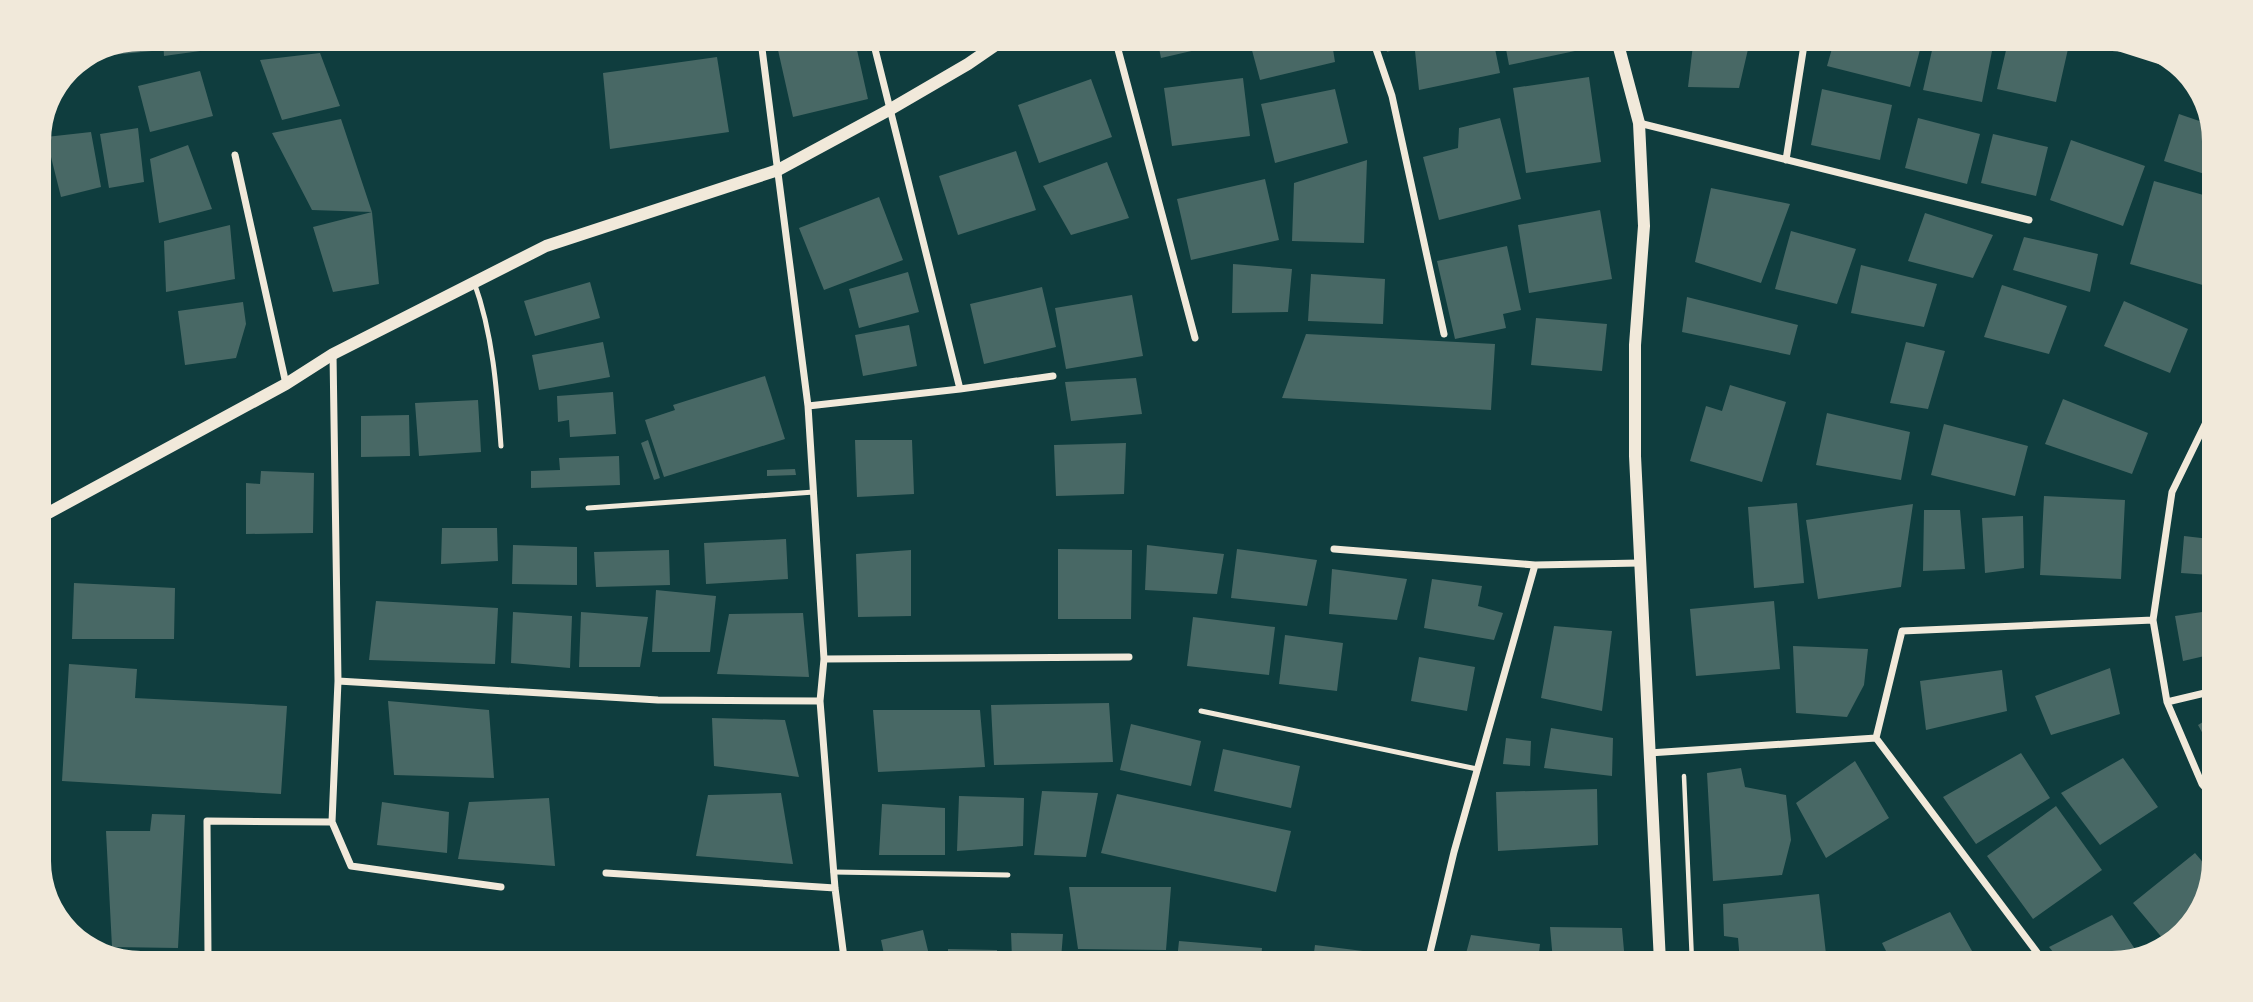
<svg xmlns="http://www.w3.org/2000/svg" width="2253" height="1002" viewBox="0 0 2253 1002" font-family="Montserrat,sans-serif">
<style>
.building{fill:#486865}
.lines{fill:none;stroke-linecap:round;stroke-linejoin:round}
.path{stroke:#f1e9da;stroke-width:4.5}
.service{stroke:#f1e9da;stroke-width:5}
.minor{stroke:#f1e9da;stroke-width:7}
.tertiary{stroke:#f1e9da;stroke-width:12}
</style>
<rect width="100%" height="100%" fill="#0f3d3e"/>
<path class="building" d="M141,39H151L152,51L101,56Z
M163,39H222V48L164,56Z
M253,39H307V41L255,47Z
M815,41H855L868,99L793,117L778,50Z
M1158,43H1222V44L1161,58Z
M1250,43H1332L1335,62L1260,80Z
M1385,43L1415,44L1387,52Z
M1452,44H1494L1500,73L1419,90L1415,51Z
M1505,44H1574L1575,51L1509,65Z
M1693,45H1749L1739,88L1688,87Z
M1833,45L1921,46L1910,87L1827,66Z
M1933,46H1963L1992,51L1982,102L1923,90Z
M2007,46H2055L2068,49L2056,102L1997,89Z
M320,53L340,106L282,120L260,60Z
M717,57L729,132L610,149L603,73Z
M200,71L213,116L150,132L138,86Z
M1589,77L1601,162L1526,173L1513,88Z
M1243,78L1250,136L1172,146L1164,88Z
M1091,79L1112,137L1039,163L1018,105Z
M1335,89L1348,143L1275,163L1261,104Z
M1822,89L1892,105L1880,160L1811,145Z
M2179,114L2211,125L2214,135V177L2164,161Z
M1500,118L1521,199L1439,220L1423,157L1458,148L1459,128Z
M1918,118L1980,134L1967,184L1905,168Z
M341,119L372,212L312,210L272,133Z
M138,128L144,182L109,188L100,134Z
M91,132L101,187L61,197L46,137Z
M1993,134L2048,147L2036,196L1981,183Z
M2071,140L2145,166L2123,226L2050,200Z
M188,145L212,209L159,223L150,159Z
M1016,151L1036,210L958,235L939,176Z
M1367,160L1364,243L1292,241L1294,183Z
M1107,162L1129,218L1071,235L1043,186Z
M39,170L49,210L39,213Z
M1265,179L1279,240L1191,260L1177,199Z
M2154,181L2214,198L2213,288L2130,264Z
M1711,188L1790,204L1761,283L1695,262Z
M879,197L903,260L824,290L799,228Z
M1600,210L1612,279L1529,293L1518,225Z
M372,212L379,284L333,292L313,227Z
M1925,213L1993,235L1973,278L1908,261Z
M230,225L235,279L166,292L164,241Z
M1791,231L1856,249L1837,304L1775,289Z
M2024,237L2098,254L2090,292L2013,270Z
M1507,246L1521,310L1503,314L1506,328L1455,339L1437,261Z
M1233,264L1292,269L1288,312L1232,313Z
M1861,265L1937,284L1924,327L1851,313Z
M908,272L919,312L859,328L849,289Z
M1311,274L1385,279L1383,324L1308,321Z
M590,282L600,318L535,336L524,301Z
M2002,285L2067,306L2049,354L1984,337Z
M1042,287L1056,347L984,364L970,304Z
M1132,295L1143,356L1066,369L1055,308Z
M1687,297L1798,325L1790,355L1682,332Z
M2124,301L2188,329L2170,373L2104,346Z
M243,302L246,324L236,358L185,365L178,311Z
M1536,318L1607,324L1602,371L1531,365Z
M909,325L917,366L863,376L855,335Z
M1306,334L1495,344L1491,410L1282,398Z
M603,342L610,377L539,390L532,355Z
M1906,342L1945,351L1928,409L1890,403Z
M765,376L785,439L664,477L645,420L675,410L673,405Z
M1136,378L1142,414L1071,421L1065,382Z
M1730,385L1786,402L1762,482L1690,461L1706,406L1722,411Z
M613,392L616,434L570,437L569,420L558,422L557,396Z
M2063,399L2148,433L2132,474L2045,444Z
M478,400L481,452L419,456L415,403Z
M1827,413L1910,432L1901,480L1816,465Z
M409,415L410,456L361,457V416Z
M1944,424L2028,446L2015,496L1931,475Z
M648,440L660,478L654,480L641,443Z
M855,440H912L914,494L857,497Z
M1126,443L1124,494L1056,496L1054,445Z
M619,456L620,485L531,488V471L560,470L559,458Z
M795,469L796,475L767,476V470Z
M261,471L314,473L313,533L246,534V483L260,484Z
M2044,496L2125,500L2121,579L2040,575Z
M1797,503L1804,583L1754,588L1748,507Z
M1913,504L1901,587L1818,599L1806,520Z
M1924,510H1960L1965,569L1923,571Z
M2023,516L2024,568L1985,573L1982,518Z
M442,528H497L498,561L441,564Z
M2184,536L2210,539V575L2181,573Z
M786,539L788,579L706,584L704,543Z
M513,545L577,547V585L512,584Z
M1147,545L1224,554L1217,594L1145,590Z
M1058,549L1132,550L1131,619H1058Z
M1237,549L1317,560L1307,606L1231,598Z
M669,550L670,585L596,587L594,552Z
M911,550V616L858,617L856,554Z
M1332,569L1407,579L1397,620L1329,614Z
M1432,579L1482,586L1478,606L1503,613L1494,640L1424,628Z
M74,583L175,588L174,639H72Z
M656,590L716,596L710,652H652Z
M376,601L498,608L495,664L369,660Z
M1774,601L1780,669L1696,676L1690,609Z
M2209,611V655L2183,661L2175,616Z
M513,612L572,616L570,668L511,663Z
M581,612L648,617L640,667H579Z
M803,613L809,677L717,674L729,614Z
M1193,617L1275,627L1269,675L1187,666Z
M1554,626L1612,631L1602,711L1541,698Z
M1285,635L1343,643L1337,691L1279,684Z
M1793,646L1868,649L1864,685L1847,717L1796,713Z
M1419,657L1475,667L1467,711L1411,701Z
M69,664L137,669L135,698L287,706L281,794L62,781Z
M2110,668L2120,714L2051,735L2035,696Z
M2002,670L2007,711L1926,730L1920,681Z
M388,701L489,710L494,778L394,775Z
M1109,703L1113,762L994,765L991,705Z
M873,710H980L985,767L878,772Z
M712,718L785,720L799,777L714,766Z
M2208,719V743L2198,725Z
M1131,724L1201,741L1191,786L1120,770Z
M1551,728L1613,738L1612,776L1544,768Z
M1506,738L1531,741L1530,766L1503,764Z
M1223,749L1300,766L1291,808L1214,791Z
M2021,753L2050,798L1976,844L1943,797Z
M39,756L45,774L39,777Z
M2123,758L2158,807L2100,845L2061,793Z
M1855,761L1889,818L1826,858L1796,803Z
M1741,768L1745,787L1786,795L1791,840L1782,875L1713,881L1707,773Z
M1597,789L1598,845L1498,851L1496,792Z
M1042,791L1098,793L1086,857L1034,855Z
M781,793L793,864L696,856L708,795Z
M1117,794L1291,831L1276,892L1101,853Z
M959,796L1024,798L1023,846L957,851Z
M549,798L555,866L458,859L469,802Z
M382,802L449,812L447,853L377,845Z
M882,804L945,808V855H879Z
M2056,806L2102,870L2033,919L1987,856Z
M152,814L185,815L178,948L112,947L106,831H150Z
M2195,853L2207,867V901L2169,946L2133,903Z
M1069,887H1171L1166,950L1078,949Z
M1819,894L1826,954L1782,962H1740L1738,938L1724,936L1723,904Z
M1950,912L1976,958L1965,963H1892L1882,943Z
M2112,915L2139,955L2113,963H2062L2049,947Z
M1550,927L1622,928L1625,962L1553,961Z
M923,930L930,959H885L881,940Z
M1011,933L1063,934L1061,959H1012Z
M1471,935L1540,944L1538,961H1464Z
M1179,941L1262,948L1261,960H1177Z
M1315,945L1387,954L1386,961L1313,960Z
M948,949L997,950V959H948Z
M749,955L766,956V958H749Z
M1879,956L1881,963L1851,962V961Z"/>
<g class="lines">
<path class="path" d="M1684,776L1692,962"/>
<path class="service" d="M474,282C493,334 497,391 501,446
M588,508L814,492
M1201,711L1477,769
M833,872L1008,875"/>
<path class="minor" d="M761,41L808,406L824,659L820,701L835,888L844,958
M873,41L960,389
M1116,42L1195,338
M1374,43L1392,96L1444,334
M2113,46L2176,66
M1639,123L2029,220
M235,155L286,384
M1786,160L1804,45
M808,406L960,389L1053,376
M1334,549L1535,565
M2153,620L2172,492L2212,410
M824,659L1129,657
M338,681L658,700L820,701
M2167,702L2209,692
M1876,738L1902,631L2153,620L2167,702L2202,784L2208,791
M1876,738L2045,963
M1649,753L1876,738
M332,822L351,866L501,887
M606,873L835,888
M208,956L207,821L332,822L338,681L333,354
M1428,961L1454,852L1535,565L1640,563"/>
<path class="tertiary" d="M1618,44L1639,123L1644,226L1635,345V456L1660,962
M39,518L286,384L333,354L546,246L778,170L889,110L968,64L1000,42"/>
</g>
<path d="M0 0H2253V1002H0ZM141 51H2112A90 90 0 0 1 2202 141V861A90 90 0 0 1 2112 951H141A90 90 0 0 1 51 861V141A90 90 0 0 1 141 51Z" fill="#f1e9da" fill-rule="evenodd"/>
</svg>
